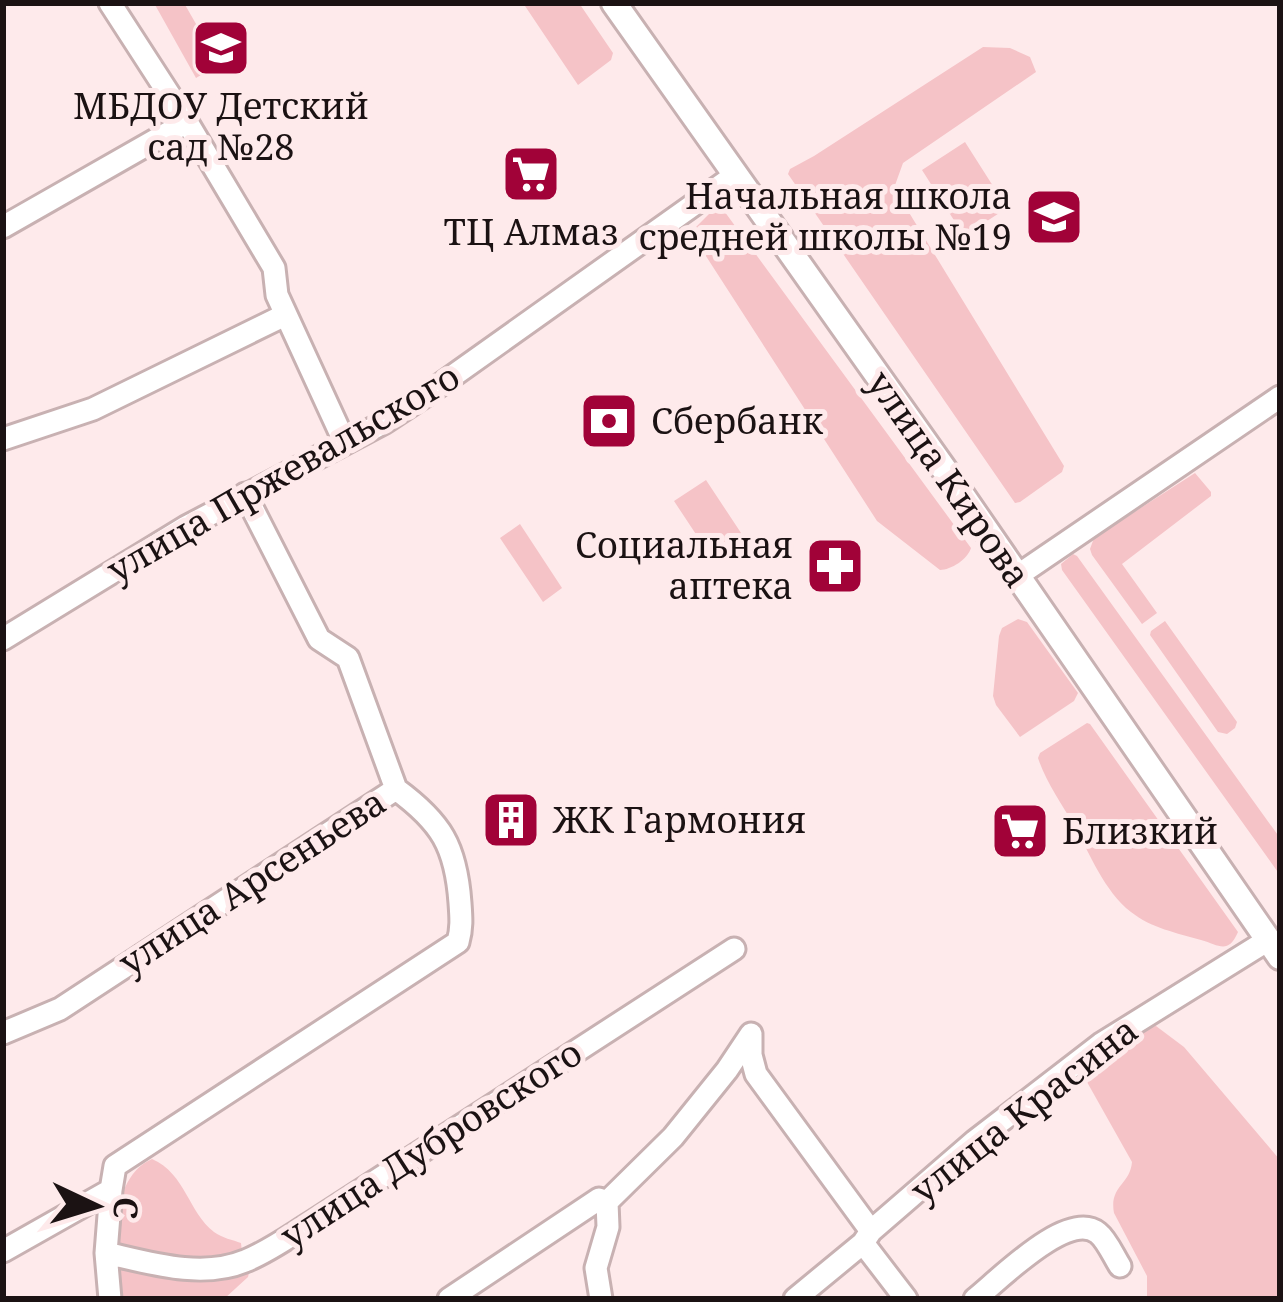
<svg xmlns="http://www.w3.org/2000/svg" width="1283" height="1302" viewBox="0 0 1283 1302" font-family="'Noto Serif',serif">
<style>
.green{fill:#f5c3c7}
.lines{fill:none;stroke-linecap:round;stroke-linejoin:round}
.minor-casing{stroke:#c8b1b2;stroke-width:27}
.major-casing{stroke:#c8b1b2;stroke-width:30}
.minor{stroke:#fff;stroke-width:21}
.major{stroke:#fff;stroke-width:24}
.labels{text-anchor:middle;stroke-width:10;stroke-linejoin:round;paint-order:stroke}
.poi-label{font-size:36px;fill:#1b1213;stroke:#feeaeb;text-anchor:start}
.street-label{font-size:36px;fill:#1b1213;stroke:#feeaeb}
</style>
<rect width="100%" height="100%" fill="#feeaeb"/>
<path class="green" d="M154,3H184L219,64L196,78Z
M523,3H579L613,53L611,60L578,85Z
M983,47L1010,48L1030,57L1036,72L903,163L894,188L1064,466L1062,472L1020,502L1015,503L788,174L790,169L814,156Z
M965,142L1007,208L964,236L922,170Z
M719,204L971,548C968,559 951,570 940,570L877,521L693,236L695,228Z
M1195,473L1211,492V496L1122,564L1157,613L1142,624L1092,555L1090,549L1094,538Z
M706,480L747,542L715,563L674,501Z
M520,524L562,588L543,602L500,538Z
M1073,554L1077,556L1280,838V875L1062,570L1061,564Z
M1018,619L1027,622L1078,693L1074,701L1020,737L996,705L993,696L999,636L1002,628Z
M1165,621L1237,722L1235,728L1227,734L1218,732L1150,635L1151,631Z
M1087,723L1090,724L1238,932C1228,955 1219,945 1201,940C1177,933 1151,928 1131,912C1104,891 1090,854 1074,825C1061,803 1046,782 1038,758L1040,753Z
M1156,1026L1184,1047L1280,1160V1299H1147V1276L1114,1213C1109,1186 1130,1185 1132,1162L1087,1082V1070C1105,1052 1129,1028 1156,1026Z
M152,1159C186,1174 188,1212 214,1232C222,1238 233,1240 241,1243L242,1252L216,1263L119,1249C112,1219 121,1172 152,1159Z
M120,1262L245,1270L249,1273L248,1277L224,1299H119L116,1270Z"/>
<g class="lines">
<g class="minor-casing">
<path id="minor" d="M110,3L187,122L274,268L277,295L345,443
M3,227L187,122
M3,439L93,409L285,315
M1017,576L1280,397
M3,639L186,527L385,422L426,395L734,176
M3,1033L60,1009L396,789L348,658L319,639L245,494
M751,1035V1055L756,1074L871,1231
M863,1243L906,1299
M3,1251L111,1190L115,1166L458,942C462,928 461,917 460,903C456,846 441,822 396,789
M106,1253C150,1263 202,1279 245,1261C268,1252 290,1236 311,1223L734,949
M110,1299L106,1253L111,1190
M449,1299L599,1199L607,1202L673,1137L727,1070L751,1034
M601,1299L596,1268L608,1227L607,1202
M795,1299L863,1243L871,1231L975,1141L1101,1044L1268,940
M975,1299C999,1280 1068,1209 1098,1233C1107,1240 1114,1257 1120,1266"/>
</g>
<g class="major-casing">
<path id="major" d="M614,3L946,472L1280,957"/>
</g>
<use href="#minor" class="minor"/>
<use href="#major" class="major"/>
</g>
<defs>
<g id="school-square" transform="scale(3)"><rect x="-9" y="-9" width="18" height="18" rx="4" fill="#a10238" stroke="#feeaeb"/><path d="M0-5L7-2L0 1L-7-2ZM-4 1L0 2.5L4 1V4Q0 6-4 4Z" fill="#fff"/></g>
<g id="supermarket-square" transform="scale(3)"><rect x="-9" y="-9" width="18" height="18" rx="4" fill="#a10238" stroke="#feeaeb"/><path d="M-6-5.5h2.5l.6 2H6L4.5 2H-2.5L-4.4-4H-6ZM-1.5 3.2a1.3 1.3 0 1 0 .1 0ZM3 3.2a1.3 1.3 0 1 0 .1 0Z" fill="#fff"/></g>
<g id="bank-square" transform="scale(3)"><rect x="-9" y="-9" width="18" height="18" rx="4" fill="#a10238" stroke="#feeaeb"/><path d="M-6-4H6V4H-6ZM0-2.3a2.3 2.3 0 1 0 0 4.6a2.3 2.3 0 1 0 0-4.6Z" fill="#fff"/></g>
<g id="pharmacy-square" transform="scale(3)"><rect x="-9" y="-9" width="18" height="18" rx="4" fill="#a10238" stroke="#feeaeb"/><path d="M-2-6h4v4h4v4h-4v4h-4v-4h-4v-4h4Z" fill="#fff"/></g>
<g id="building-square" transform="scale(3)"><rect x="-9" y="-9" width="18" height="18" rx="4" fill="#a10238" stroke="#feeaeb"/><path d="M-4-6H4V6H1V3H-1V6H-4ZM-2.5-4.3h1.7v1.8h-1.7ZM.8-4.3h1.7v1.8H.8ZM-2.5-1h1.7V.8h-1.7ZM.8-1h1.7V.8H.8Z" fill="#fff"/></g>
</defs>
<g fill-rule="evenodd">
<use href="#school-square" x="221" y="48"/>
<use href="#supermarket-square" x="531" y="174"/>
<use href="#school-square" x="1054" y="217"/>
<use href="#bank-square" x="609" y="421"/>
<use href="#pharmacy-square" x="835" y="566"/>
<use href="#building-square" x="511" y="820"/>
<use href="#supermarket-square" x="1020" y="831"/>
</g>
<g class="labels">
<g class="poi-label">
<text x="221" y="119" text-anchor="middle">МБДОУ Детский<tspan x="221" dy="41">сад №28</tspan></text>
<text x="1012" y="209" text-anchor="end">Начальная школа<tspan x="1012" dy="41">средней школы №19</tspan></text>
<text x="531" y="245" text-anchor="middle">ТЦ Алмаз</text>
<text x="651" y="434">Сбербанк</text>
<text x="793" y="558" text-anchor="end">Социальная<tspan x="793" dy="41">аптека</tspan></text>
<text x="553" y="833">ЖК Гармония</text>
<text x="1062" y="844">Близкий</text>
</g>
<g class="street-label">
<text transform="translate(283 473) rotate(-30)" y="13">улица Пржевальского</text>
<text transform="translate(949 479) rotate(55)" y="13">улица Кирова</text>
<text transform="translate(252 882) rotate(-33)" y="13">улица Арсеньева</text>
<text transform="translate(1024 1110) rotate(-38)" y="13">улица Красина</text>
<text transform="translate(431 1144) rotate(-33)" y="13">улица Дубровского</text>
</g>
</g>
<rect width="1283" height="1302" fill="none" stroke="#1b1213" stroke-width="12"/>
<g transform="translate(96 1206) rotate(94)" stroke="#feeaeb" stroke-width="9" paint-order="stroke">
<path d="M0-9L21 45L0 30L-21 45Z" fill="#1b1213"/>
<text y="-18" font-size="33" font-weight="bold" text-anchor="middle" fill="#1b1213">С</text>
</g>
</svg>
